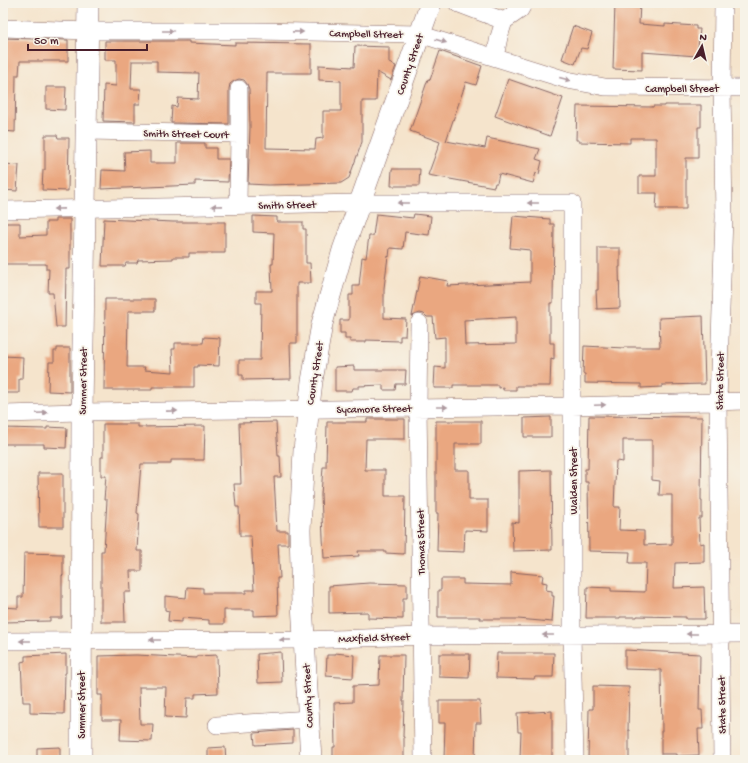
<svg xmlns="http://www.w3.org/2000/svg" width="748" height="763" viewBox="0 0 748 763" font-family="'Gochi Hand',sans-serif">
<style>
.building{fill:#eaa780;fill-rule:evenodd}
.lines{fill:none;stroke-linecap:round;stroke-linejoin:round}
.minor-casing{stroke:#866463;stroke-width:18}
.major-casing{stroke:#866463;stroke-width:22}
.minor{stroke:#fff;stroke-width:17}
.major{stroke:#fff;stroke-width:21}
.oneway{fill:#ae9aa0}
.labels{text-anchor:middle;stroke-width:3.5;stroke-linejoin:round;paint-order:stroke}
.street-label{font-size:11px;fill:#4a1f2b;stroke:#f7f3e8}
</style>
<rect width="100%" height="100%" fill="#f7f3e8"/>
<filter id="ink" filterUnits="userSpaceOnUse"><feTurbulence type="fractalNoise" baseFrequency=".025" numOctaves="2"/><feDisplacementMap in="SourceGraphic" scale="8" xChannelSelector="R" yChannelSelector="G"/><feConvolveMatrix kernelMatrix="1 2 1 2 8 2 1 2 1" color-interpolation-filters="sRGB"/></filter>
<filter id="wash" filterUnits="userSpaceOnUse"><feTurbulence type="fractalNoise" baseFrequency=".012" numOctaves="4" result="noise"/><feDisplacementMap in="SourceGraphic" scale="16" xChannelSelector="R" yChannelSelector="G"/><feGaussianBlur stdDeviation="0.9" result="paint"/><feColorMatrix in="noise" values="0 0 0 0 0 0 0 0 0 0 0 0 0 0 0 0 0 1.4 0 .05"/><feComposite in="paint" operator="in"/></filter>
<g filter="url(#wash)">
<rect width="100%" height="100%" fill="#f5e4cc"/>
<g id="blocks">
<path class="building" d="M615,3H640L639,24L665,26V24L696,26V29H700L697,56L642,52V70L613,69Z
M573,26L592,33L587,49L581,48L575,64L562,59Z
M3,38L68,40V61H20L19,75H16L15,132L3,131Z
M105,41H189V43L235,45V43L311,44V73H267L266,148L315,149L316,139L323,138V111H341V81L319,80V65L354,67L355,46L389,47V63L396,66L391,80L377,72L376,101H362V142L349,178L341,183L268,185L248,184L250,127L249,89L247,84L244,80L239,79L234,81L230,84L229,89V124L171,123L172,106L177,107L178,98L198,99L199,73L157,72V61H132L131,89H141L140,104H135V122L103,121L104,85L116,86V60H105Z
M440,51L482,66L476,85L466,82L446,141L485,148L487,138L540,149L536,159L542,161L539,174L536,173L533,183L499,174L497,183H495L494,187L428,175L440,142L410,131L428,79L430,80Z
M508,79L563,98L550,136L495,116Z
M46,87H66L65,110L46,109Z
M665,105H701V127H698V158H686V209H656L657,193H639V176H656V138H630V143L579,142V140H576L577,106L653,107V106H665Z
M45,135H57L58,138H69L68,191L42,190L43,170H45Z
M177,143H205V148H216V159H229L228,182L195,181V185L101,189L102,170L125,171L124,152L150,151V163H177Z
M3,164L19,165L17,191L3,190Z
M392,169H420L419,186H391Z
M376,214L413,218L414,214L431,216L429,235L405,232L403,249L390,248L389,257L388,256L384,288V318L406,319L405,336H400V341L366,340V342H350V339H345V333H340V320H349V295H353V286H359L362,257L366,258L369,236H373Z
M253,216L277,217V222H303V229H306V263H310L311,283H297V343H290L291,379L243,380V375H239V360H260L261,303H256V291H272L271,264H273L274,233L253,232Z
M513,216L550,219V224H554L553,303H550V343H554V359L551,358L550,386H516V390H503V387L498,388V385H453V388H434L435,367L445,368V337L435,338L433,317H427L424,314L420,313L412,316L420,276L448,281L447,286L530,282V250L510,248ZM516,317V344L465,345L464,320Z
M55,219H70V269H66L65,327H56L53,293H48L49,269H46V264H3V223H20V236L46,235V222H55Z
M104,219L173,222H225V253H189V257H173V259L138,260L137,263H126L125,266H102Z
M598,248H620V267H619L620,308L597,309L596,290H598Z
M105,299H155V311H128L127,367H145L144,370L173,372L172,349H175V343H203L204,337L220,338L219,366L198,365V367H194V387H152V390H104Z
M703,316L705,384L662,385V387L641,388V384L585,383V374H583L584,346L624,348V347H660L659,318Z
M57,348H70V392L48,391L49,362H54V351H57Z
M3,356L23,357L22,379H19V393H3Z
M354,366V370H406L405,384H396L395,390H383V385L359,386V388H353L352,391H335V367Z
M589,416L702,417L701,500H702V518H699L700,544L704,543V562L675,563L674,588L704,587L705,619H686V617L637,616V617H620V618H586L587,587L611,588V591L645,592L646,563H629L630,552L589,551L588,482H585V469H588ZM623,440H652V480L660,481L659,495H672V544L644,545V531L619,530L620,507H614L616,461L623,462Z
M551,417V437H524V418Z
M367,419H405V439H366L365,470H385V496H405L404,554L385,553V551H358L359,556L324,558L321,495L323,467H326L327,422H367Z
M436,421H481V444H455V470H469V500H488V531L465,530L464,552L437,551L438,513H436Z
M276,422L278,456H280L281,477H274L277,531H288V544H278L280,578H277L278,615L254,616V610H224V624H209V620L182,618V622L168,621L169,611L165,610V596L186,598L187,587L203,588V593H246V590H254L251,536H240L239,507H236L234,484H241L239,423Z
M103,424H138V427L205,426L204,460H171V464H141L137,513L139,514L137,551H142V571H130L131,592H124L125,622H101V551H104L107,500H104L106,476H101V457H103Z
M47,427L67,428L66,448L44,447V444H3V428L47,429Z
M551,470L552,550L513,551L512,522L519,523V471Z
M38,473H63V527H39Z
M24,553L63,554V576L62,575V618H50V621L3,622V607L18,608V597H23Z
M511,572L543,575L542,582L547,583L546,590L552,591V596H554L552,622L518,619H480V617H438V590H441V579H463V584L511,585Z
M369,583L407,584V598H403V619L368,618V612L329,613V586Z
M625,650L700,654L699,710H702L703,729H698L699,755L677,756V754H661V731H662L661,670L625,669Z
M281,652L282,682L258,683L257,654Z
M335,653L354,655L353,678L326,676L327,655H335Z
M497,653H554L553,677H535L534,679L496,678Z
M66,654V673H65L64,714L30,713V702H23L21,662L25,661V656Z
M439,654H470L469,678L439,677Z
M136,655L197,658V656L217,655L218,693L195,694V698H187L186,718L165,717L166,687H139L140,724H153L152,741L120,740L121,720H102V695H98V656Z
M380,655H404L403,701H404L403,737H404V760H333V747H335L334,703L353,702V686L379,685Z
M593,686L629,687L628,730H629V760H588L589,709H593Z
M439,701H480L481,723H476L475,760H444L445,723H439Z
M552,711V758H520L521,732H518L517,713Z
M293,730V743L255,745L254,733Z
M60,747V760H37V748Z
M225,747L226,760H208V748Z"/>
</g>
</g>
<g filter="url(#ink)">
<use href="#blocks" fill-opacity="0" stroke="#866463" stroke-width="1"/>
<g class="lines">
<g class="minor-casing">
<path id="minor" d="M457,3L504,21L499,37L495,57
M504,21L520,10L524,3
M3,28L88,31H255L419,34L567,80L605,87L745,88
M239,89V134
M87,131L239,134L238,205
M3,210L359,203H572V635L575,760
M419,323L418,407L423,760
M3,414L82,412L572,406L745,401
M3,641L304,640L422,636L745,634
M217,725L309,719
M722,760L718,401L724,217L722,88L723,3"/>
</g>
<g class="major-casing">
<path id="major" d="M81,760L82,412L88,3
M311,760L302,603L300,530L304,450L312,381L322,324L343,250L431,3"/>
</g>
<use href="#minor" class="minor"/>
<use href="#major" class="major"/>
</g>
<defs><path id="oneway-solid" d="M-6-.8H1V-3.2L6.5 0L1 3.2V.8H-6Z"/></defs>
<g class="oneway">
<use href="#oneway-solid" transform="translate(168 31)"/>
<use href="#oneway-solid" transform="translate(298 32) rotate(1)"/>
<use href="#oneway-solid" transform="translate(441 41) rotate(17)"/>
<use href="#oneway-solid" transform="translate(565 79) rotate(15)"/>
<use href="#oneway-solid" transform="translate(403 203) rotate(180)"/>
<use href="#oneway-solid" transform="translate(533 203) rotate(180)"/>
<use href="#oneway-solid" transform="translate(217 206) rotate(179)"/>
<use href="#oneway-solid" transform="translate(59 209) rotate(179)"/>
<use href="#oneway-solid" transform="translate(600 405) rotate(-2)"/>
<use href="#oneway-solid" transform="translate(442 407)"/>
<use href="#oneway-solid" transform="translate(172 411) rotate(-1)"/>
<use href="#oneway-solid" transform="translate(42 413) rotate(-2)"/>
<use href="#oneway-solid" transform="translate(692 634) rotate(180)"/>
<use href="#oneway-solid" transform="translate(548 635) rotate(180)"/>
<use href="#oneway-solid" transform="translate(155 640) rotate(180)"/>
<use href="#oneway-solid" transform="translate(285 640) rotate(180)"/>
<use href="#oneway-solid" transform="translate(25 641) rotate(180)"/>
</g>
</g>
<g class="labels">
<g class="street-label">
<text transform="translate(366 33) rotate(1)" y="4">Campbell Street</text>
<text transform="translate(409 64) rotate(-71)" y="4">County Street</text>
<text x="682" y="92">Campbell Street</text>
<text transform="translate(186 133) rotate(1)" y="4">Smith Street Court</text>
<text transform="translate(287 204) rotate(-1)" y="4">Smith Street</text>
<text transform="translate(314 373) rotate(-81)" y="4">County Street</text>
<text transform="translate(82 381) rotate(-89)" y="4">Summer Street</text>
<text transform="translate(719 381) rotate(-89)" y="4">State Street</text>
<text transform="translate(374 408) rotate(-1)" y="4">Sycamore Street</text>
<text transform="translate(573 481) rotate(-90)" y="4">Walden Street</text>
<text transform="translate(420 542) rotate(-91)" y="4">Thomas Street</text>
<text transform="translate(374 637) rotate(-2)" y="4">Maxfield Street</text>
<text transform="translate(307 696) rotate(-93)" y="4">County Street</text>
<text transform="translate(81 705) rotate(-90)" y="4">Summer Street</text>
<text transform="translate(721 705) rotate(-91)" y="4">State Street</text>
</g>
</g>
<rect width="748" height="763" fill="none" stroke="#f7f3e8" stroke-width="16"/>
<g transform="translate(702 46) rotate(8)" stroke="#f7f3e8" stroke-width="3" paint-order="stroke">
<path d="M0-3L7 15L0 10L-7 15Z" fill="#4a1f2b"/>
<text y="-6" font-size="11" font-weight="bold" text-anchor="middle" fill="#4a1f2b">N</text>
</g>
<path d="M28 44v6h119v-6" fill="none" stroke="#4a1f2b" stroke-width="2"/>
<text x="34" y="44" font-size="12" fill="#4a1f2b" stroke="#f7f3e8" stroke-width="3" paint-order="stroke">50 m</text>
</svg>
